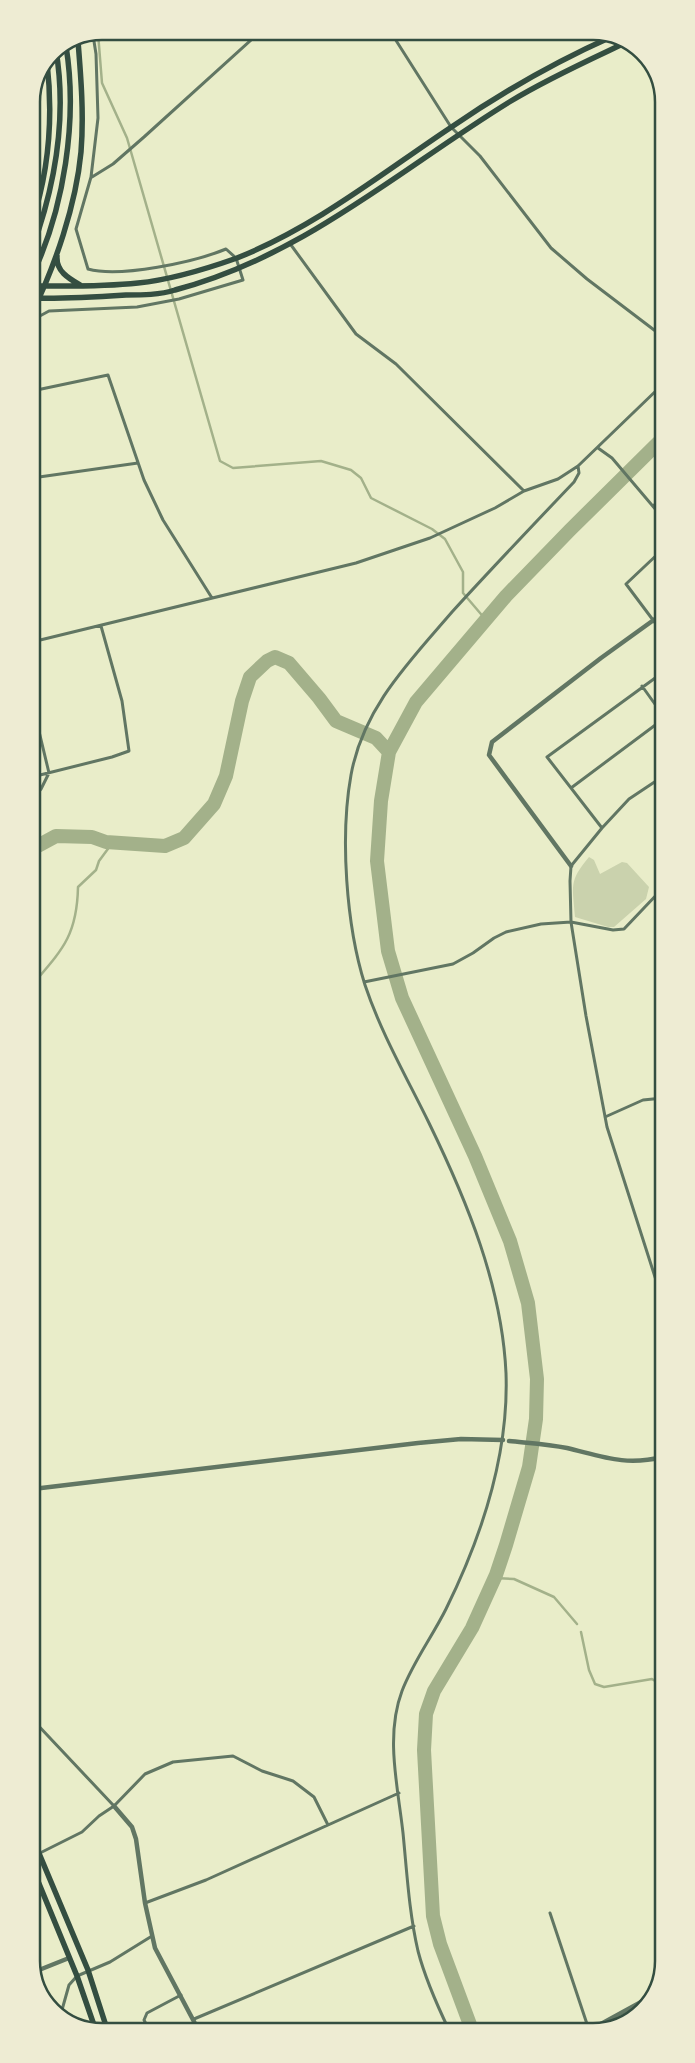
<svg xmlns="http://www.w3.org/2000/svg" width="695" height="2063" viewBox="0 0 695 2063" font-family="Quicksand,sans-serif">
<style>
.green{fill:#cad2ad}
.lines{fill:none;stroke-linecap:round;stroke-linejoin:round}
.stream{stroke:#a3b18a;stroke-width:2.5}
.river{stroke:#a3b18a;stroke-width:14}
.minor{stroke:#617663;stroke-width:3}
.tertiary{stroke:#617663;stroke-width:4.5}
.primary{stroke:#344e41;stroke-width:5.5}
.rim{fill:none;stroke:#344e41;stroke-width:2.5}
</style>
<rect width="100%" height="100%" fill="#e9edc9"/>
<path class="green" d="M589,857L594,860L600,874L622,862L627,863L649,887L646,899L614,927H608L575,917C573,886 568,882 589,857Z"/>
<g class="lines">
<path class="stream" d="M98,33L102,83L127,138L220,461L233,468L321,461L351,470L361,478L371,498L432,529L445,539L463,572V593L486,620
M32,985C62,950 77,936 78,887L96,870L99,861L113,842
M33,1157L34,1165L33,1180
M494,1578L514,1579L554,1597L577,1624
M581,1632L589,1670L595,1684L604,1687L652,1679L663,1686"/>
<path class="river" d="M32,849L56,836L92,837L106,842L165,846L184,838L214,804L226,776L242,701L250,677L267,661L275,657L289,663L319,698L336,721L376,738L389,752
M472,2030L440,1944L433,1916L424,1750L426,1714L434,1691L472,1628L496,1575L506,1545L529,1467L536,1419L537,1379L528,1303L510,1241L475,1156L402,998L388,951L377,861L381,801L389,752L416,702L506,596L570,530L662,439"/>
<path class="minor" d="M390,31L451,127L480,156L551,248L587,279L662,336
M31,164L36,136L35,90
M92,177L113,164L144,137L261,31
M291,245L356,334L396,364L524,491
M32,330L38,317L49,311L137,307L179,299L243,280L236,258L226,249C195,262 120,278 88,269L76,229L91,177L98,118L96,54L93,35
M32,391L108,375L144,480L163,520L212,598
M598,448L612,458L662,517
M32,478L138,463
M653,506L662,499
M662,550L626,584L662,632
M32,642L356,563L430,538L495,508L524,491L558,479L578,466L662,385
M642,686L662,714
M32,702L49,773L41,789L32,800
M32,777L112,757L129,751L122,701L101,626
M662,777L629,799L602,828L571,866L570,881L571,922L586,1016L607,1127L663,1302
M571,788L662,720
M602,828L547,757L662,673
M364,982L453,964L473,953L494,938L506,932L541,924L571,922L613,930L624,929L662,889
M605,1117L643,1100L663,1098
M33,1720L114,1806
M33,1853H40L82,1832L99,1816L114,1806L145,1774L173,1762L233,1756L262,1771L293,1781L314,1797L328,1825
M145,1903L206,1880L399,1793
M550,1913L589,2030
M60,2017L69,1985L77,1976L110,1962L152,1936
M194,2019L414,1926
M449,2030C437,2005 425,1978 418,1951C409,1912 407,1873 403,1833C398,1787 385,1736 402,1691C413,1662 432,1637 446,1609C482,1536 509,1455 506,1373C502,1286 467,1201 429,1123C407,1078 381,1033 365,985C346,925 340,836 351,775C363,708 409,662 452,612C492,568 533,525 574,482L579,473L578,466
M150,2031L144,2020L147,2013L181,1995"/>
<path class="tertiary" d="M571,866L489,755L492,742L601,658L662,614
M509,1441C528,1443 548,1444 567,1448C604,1457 625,1466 663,1457
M33,1489L418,1443L461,1439L503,1440
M114,1806L132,1827L136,1839L145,1903L155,1948L199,2031
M34,1972L69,1958
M590,2030L652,1996"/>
<path class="primary" d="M32,222C49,171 53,115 47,62
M32,249C55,186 67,117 56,50
M57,256C56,271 68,278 80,285
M32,276C64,209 78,120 66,46
M32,286C67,286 102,287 138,283C170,280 206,269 237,258C315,227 381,174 450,128C501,93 555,62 611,37
M32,298C63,299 95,297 126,295C142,295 160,295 175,290C304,256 400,169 511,101C547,79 587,61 625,43
M32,313C55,266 76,205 81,152C84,115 81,78 78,41
M33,1839L88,1970L108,2032
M33,1869L77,1976L96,2031"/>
</g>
<path d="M0 0H695V2063H0ZM102 40H593A62 62 0 0 1 655 102V1961A62 62 0 0 1 593 2023H102A62 62 0 0 1 40 1961V102A62 62 0 0 1 102 40Z" fill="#eeecd3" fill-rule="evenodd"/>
<path class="rim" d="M102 40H593A62 62 0 0 1 655 102V1961A62 62 0 0 1 593 2023H102A62 62 0 0 1 40 1961V102A62 62 0 0 1 102 40Z"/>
</svg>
